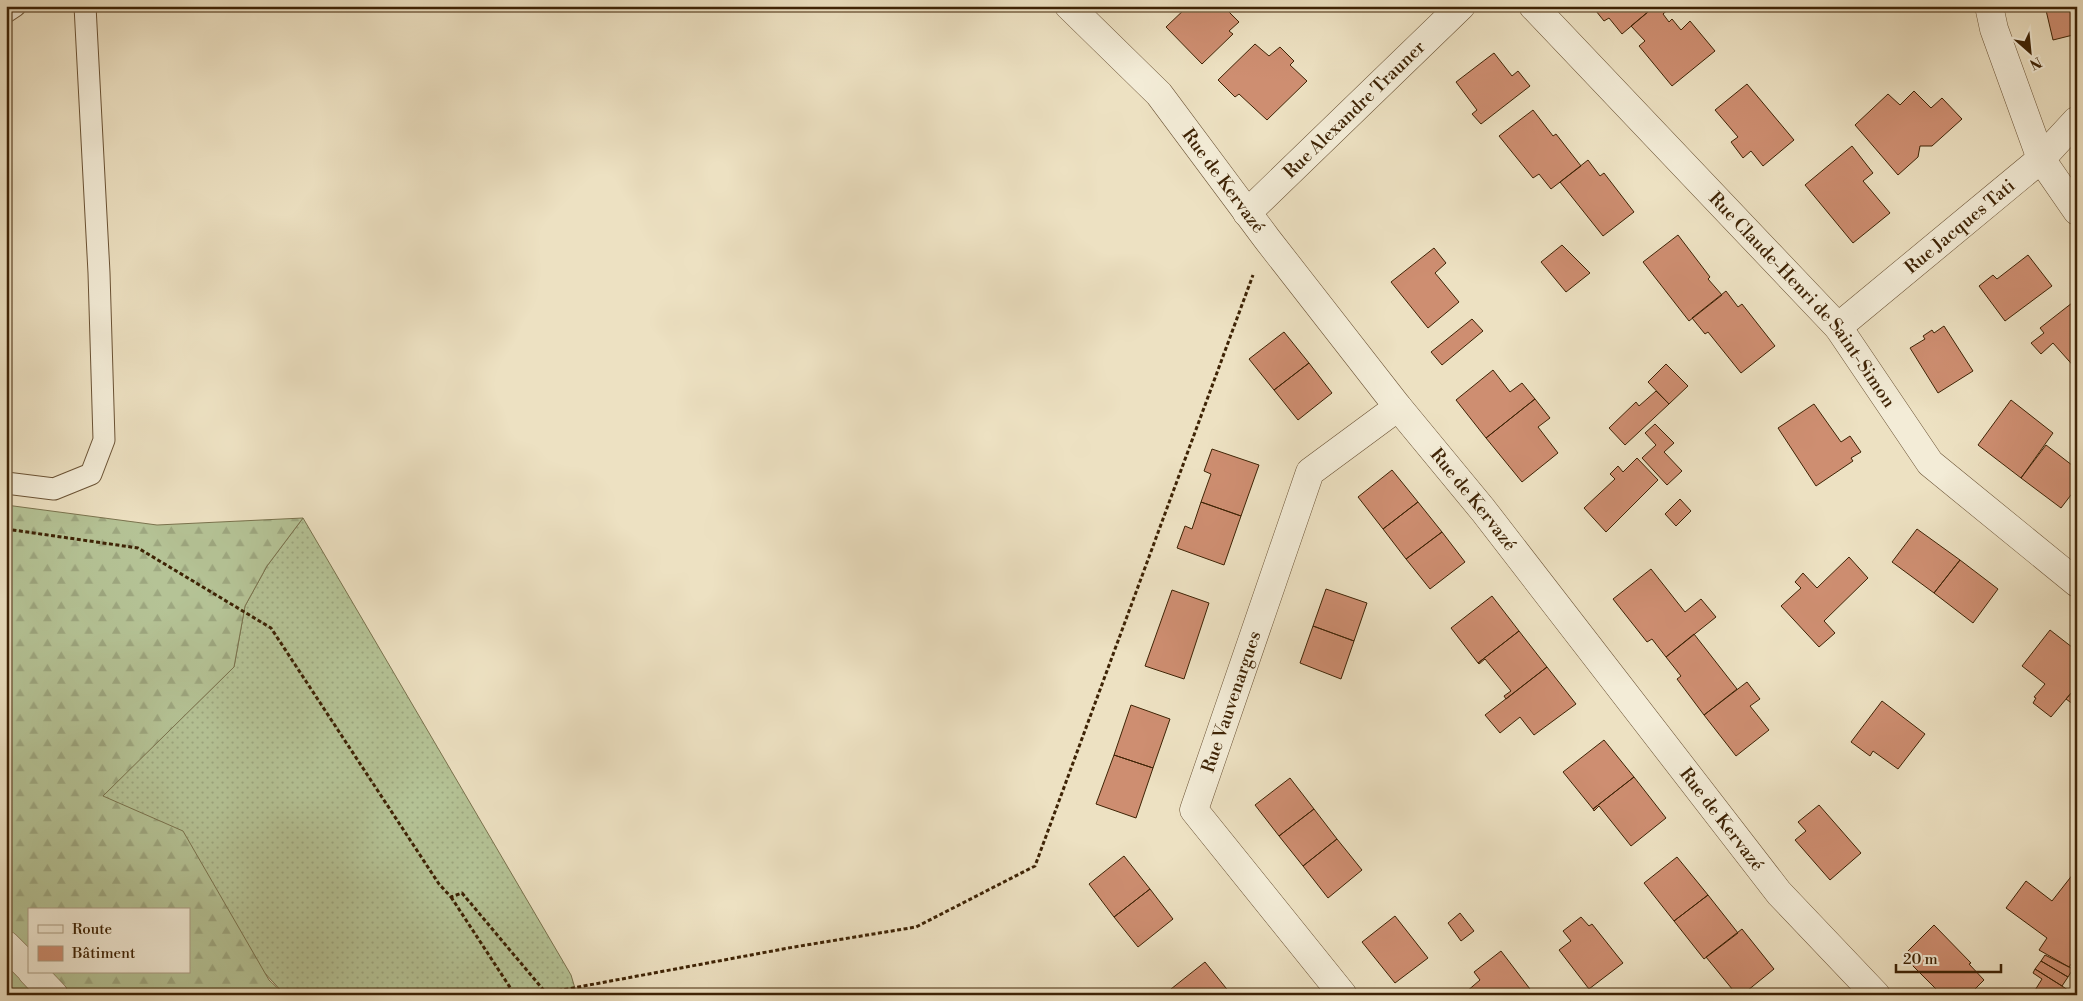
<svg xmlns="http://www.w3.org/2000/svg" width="2083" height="1001" viewBox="0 0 2083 1001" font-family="'Libre Bodoni',serif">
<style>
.grass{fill:url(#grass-dots);stroke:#7a734e}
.forest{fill:url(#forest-firs);stroke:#7a734e;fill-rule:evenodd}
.building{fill:#ce8e71;stroke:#3e2305}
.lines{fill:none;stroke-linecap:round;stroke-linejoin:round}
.lane-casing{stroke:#6a5234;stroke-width:23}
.street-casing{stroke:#6a5234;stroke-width:29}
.path{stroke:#3e2305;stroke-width:3;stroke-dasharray:4 2.5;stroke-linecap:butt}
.lane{stroke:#f3ecd7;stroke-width:21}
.street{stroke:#f3ecd7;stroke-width:28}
.labels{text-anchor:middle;stroke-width:4;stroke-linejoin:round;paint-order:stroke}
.street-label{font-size:18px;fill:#3e2305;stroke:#f3ecd7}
</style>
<defs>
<pattern id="grass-dots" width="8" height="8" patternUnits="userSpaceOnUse" patternTransform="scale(1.25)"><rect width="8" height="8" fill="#b5c396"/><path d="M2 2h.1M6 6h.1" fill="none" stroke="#9da780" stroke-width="1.8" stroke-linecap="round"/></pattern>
<pattern id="forest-firs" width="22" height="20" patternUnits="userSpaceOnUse" patternTransform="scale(1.25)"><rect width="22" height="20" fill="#b5c396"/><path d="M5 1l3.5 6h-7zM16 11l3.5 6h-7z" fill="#9da780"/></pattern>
</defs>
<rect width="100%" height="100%" fill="#ede1c2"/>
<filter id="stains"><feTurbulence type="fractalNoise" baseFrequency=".004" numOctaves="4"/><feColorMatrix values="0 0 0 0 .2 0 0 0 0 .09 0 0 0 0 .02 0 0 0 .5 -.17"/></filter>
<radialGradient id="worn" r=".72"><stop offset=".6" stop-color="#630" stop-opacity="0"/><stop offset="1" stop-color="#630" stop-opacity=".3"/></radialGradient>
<path class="grass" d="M303,518L571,975L577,995H285L102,796L234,667L245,606L267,566Z"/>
<path class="forest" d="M6,505L157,525L303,518L267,566L245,606L234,667L103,796L183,831L269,980L285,995H6V715L8,711L6,708ZM29,910H189V972H29Z"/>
<path class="building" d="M1188,6H1223L1239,22L1229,31L1233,34L1202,64L1166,27Z
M1592,6H1655L1622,34L1609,18L1604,21Z
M1655,6H1672L1663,14L1669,22L1672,19L1681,30L1690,21L1715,51L1672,86L1639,46L1645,41L1631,26Z
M2045,6H2077V34L2053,40Z
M1255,44L1269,56L1280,47L1294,61L1290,65L1307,81L1267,120L1239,94L1235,97L1218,80Z
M1494,53L1512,76L1518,71L1530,86L1481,124L1472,114L1477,110L1456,82Z
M1747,84L1794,140L1763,166L1751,151L1743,158L1731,142L1738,137L1715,110Z
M1914,91L1931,108L1942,98L1962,119L1932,146H1920L1918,157L1898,175L1855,125L1888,94L1900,105Z
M1533,110L1553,136L1556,134L1581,166L1551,189L1539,174L1533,178L1499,136Z
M1852,146L1873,173L1863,181L1890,213L1853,243L1805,185Z
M1588,160L1600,176L1604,173L1634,212L1603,236L1560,182Z
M1678,235L1710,277L1708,279L1722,295L1689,321L1643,262Z
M1562,245L1590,273L1566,292L1541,262Z
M1434,248L1446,263L1435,273L1459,302L1428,328L1391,282Z
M2028,255L2052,286L2005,321L1979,286L1993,275L1997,279Z
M1726,291L1738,307L1742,304L1775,346L1741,373L1708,332L1705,334L1692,318Z
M2072,303L2077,309V370L2053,343L2041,354L2031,343L2044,333L2040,328Z
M1472,319L1483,331L1442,365L1431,352Z
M1944,326L1973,371L1938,393L1910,348L1925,339L1923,336L1932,330L1934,333Z
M1284,332L1309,363L1274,390L1249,359Z
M1309,363L1332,393L1298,420L1274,390Z
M1666,364L1688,386L1669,404L1648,382Z
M1493,370L1510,392L1522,383L1535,399L1486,438L1456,400Z
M1656,391L1669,404L1625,445L1609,428L1636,402L1639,406Z
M1535,399L1550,418L1538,427L1558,453L1522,482L1486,438Z
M2011,400L2053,433L2021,478L1978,445Z
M1814,404L1841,442L1850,436L1861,452L1851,458L1853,461L1816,486L1778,428Z
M1655,424L1674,443L1664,452L1682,471L1667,485L1642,458L1656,445L1645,433Z
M2046,445L2077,469V487L2061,508L2021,478Z
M1212,449L1259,465L1241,516L1201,502L1211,474L1204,471Z
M1637,458L1658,480L1606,532L1584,508L1615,479L1610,474L1618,466L1623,472Z
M1392,470L1418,502L1383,529L1358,497Z
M1680,499L1691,511L1676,526L1665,514Z
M1201,502L1241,516L1224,565L1177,548L1185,526L1192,529Z
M1418,502L1442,532L1406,559L1383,529Z
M1917,529L1960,560L1934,593L1892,562Z
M1442,532L1465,562L1430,589L1406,559Z
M1849,557L1868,578L1824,621L1835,633L1819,647L1781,606L1801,588L1795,582L1803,573L1817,588Z
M1960,560L1998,589L1973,623L1934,593Z
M1651,569L1685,612L1701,599L1716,617L1666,657L1652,639L1647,642L1613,599Z
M1326,589L1367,603L1354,641L1313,626Z
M1172,590L1209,603L1184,679L1145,666Z
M1492,596L1519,631L1478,663L1451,628Z
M1313,626L1354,641L1341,679L1300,663Z
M2050,630L2077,651V686L2051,717L2033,703L2036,698L2034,697L2045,684L2022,666Z
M1519,631L1547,667L1506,699L1504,696L1511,691L1485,659L1479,664L1478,663Z
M1694,634L1737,689L1704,715L1677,679L1681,676L1666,657Z
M1547,667L1576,704L1534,735L1520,717L1500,733L1485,715Z
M1747,682L1760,699L1750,706L1769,730L1736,756L1704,715Z
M2077,686V707L2066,699Z
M1882,701L1925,734L1898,769L1873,751L1870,756L1851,742Z
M1131,705L1170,719L1153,768L1114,755Z
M1604,740L1634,777L1593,809L1563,772Z
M1114,755L1153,768L1136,818L1096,804Z
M1634,777L1666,818L1631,846L1599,806L1594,811L1593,809Z
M1290,778L1314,809L1279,836L1255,805Z
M1819,805L1861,853L1830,880L1795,840L1806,831L1798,822Z
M1314,809L1337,839L1303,866L1279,836Z
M1337,839L1362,870L1328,898L1303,866Z
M1124,856L1150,889L1114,917L1089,884Z
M1677,857L1708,895L1674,921L1644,883Z
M2077,869V956L2069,967L2039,950L2047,938L2006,908L2026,881L2052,901Z
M1150,889L1173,919L1138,947L1114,917Z
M1708,895L1738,933L1704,959L1674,921Z
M1460,913L1474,931L1461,941L1448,923Z
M1395,916L1428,958L1395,983L1362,942Z
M1581,917L1589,926L1592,924L1623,963L1589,989L1559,950L1571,941L1563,931Z
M1934,925L1971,963L1969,964L1984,980L1969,995H1945L1942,991L1940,993L1903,956Z
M1742,929L1774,969L1742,995H1737L1706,957Z
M1501,951L1533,993L1530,995H1468L1466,992L1480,980L1474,972Z
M2045,955L2073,969L2068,977L2041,961Z
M2041,961L2068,977L2062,986L2035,969Z
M1205,962L1230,993L1227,995H1175L1171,989Z
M2035,969L2062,986L2075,995H2032L2042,979L2033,973Z"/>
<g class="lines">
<g class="lane-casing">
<path id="lane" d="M6,12L15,6
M6,483L54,489L91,474L104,440L99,273L85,6"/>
</g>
<g class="street-casing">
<g id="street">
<path id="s1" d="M1069,6L1159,94L1267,239L1398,407L1483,510L1779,893L1876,995"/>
<path id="s2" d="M1533,6L1838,327L1930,463L2077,583"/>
<path d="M1989,6L1994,29L2041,159L2077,211"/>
<path id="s3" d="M1247,213L1461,6"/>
<path id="s4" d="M1838,327L2041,159L2076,121"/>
<path d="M6,945L29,968"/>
<path d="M32,972L54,995"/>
<path id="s5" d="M1343,995L1194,810L1310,472L1398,407"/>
</g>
</g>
<path class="path" d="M6,529L138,548L271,628L439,884L451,897L462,893L546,993L794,947L916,927L1035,866L1253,275
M451,897L515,995"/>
<use href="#lane" class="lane"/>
<use href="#street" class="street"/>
</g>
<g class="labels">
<g class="street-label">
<text dy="6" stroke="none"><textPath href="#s3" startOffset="149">Rue Alexandre Trauner</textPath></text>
<text dy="6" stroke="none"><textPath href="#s1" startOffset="234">Rue de Kervazé</textPath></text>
<text dy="6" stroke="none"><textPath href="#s4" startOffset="158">Rue Jacques Tati</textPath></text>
<text dy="6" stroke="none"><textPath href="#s2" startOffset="399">Rue Claude-Henri de Saint-Simon</textPath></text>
<text dy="6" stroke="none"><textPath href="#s1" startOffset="639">Rue de Kervazé</textPath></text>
<text dy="6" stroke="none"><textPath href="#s5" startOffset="352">Rue Vauvenargues</textPath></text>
<text dy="6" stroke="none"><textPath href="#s1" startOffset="1044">Rue de Kervazé</textPath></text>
</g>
</g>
<rect width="2083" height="1001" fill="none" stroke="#ede1c2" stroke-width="25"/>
<rect x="8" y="8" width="2068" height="986" fill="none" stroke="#3e2305" stroke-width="2.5"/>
<rect x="12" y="12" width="2058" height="976" fill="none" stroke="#3e2305"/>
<rect x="28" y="908" width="162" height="65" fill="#f3ecd7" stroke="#ab9c83"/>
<rect x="38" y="925" width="25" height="8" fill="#f3ecd7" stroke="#ab9c83"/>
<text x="72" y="934" font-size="15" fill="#3e2305">Route</text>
<rect x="38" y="946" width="25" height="15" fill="#ce8e71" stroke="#ab9c83"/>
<text x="72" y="958" font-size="15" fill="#3e2305">Bâtiment</text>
<g transform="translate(2030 52) rotate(153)" stroke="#f3ecd7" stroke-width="4" paint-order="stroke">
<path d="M0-4L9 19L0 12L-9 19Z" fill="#3e2305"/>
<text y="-8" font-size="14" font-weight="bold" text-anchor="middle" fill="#3e2305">N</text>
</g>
<path d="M1896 964v8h105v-8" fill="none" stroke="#3e2305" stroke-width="2.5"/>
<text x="1903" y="964" font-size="15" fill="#3e2305" stroke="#f3ecd7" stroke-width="4" paint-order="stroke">20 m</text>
<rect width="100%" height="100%" filter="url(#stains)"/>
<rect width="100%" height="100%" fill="url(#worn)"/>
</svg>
